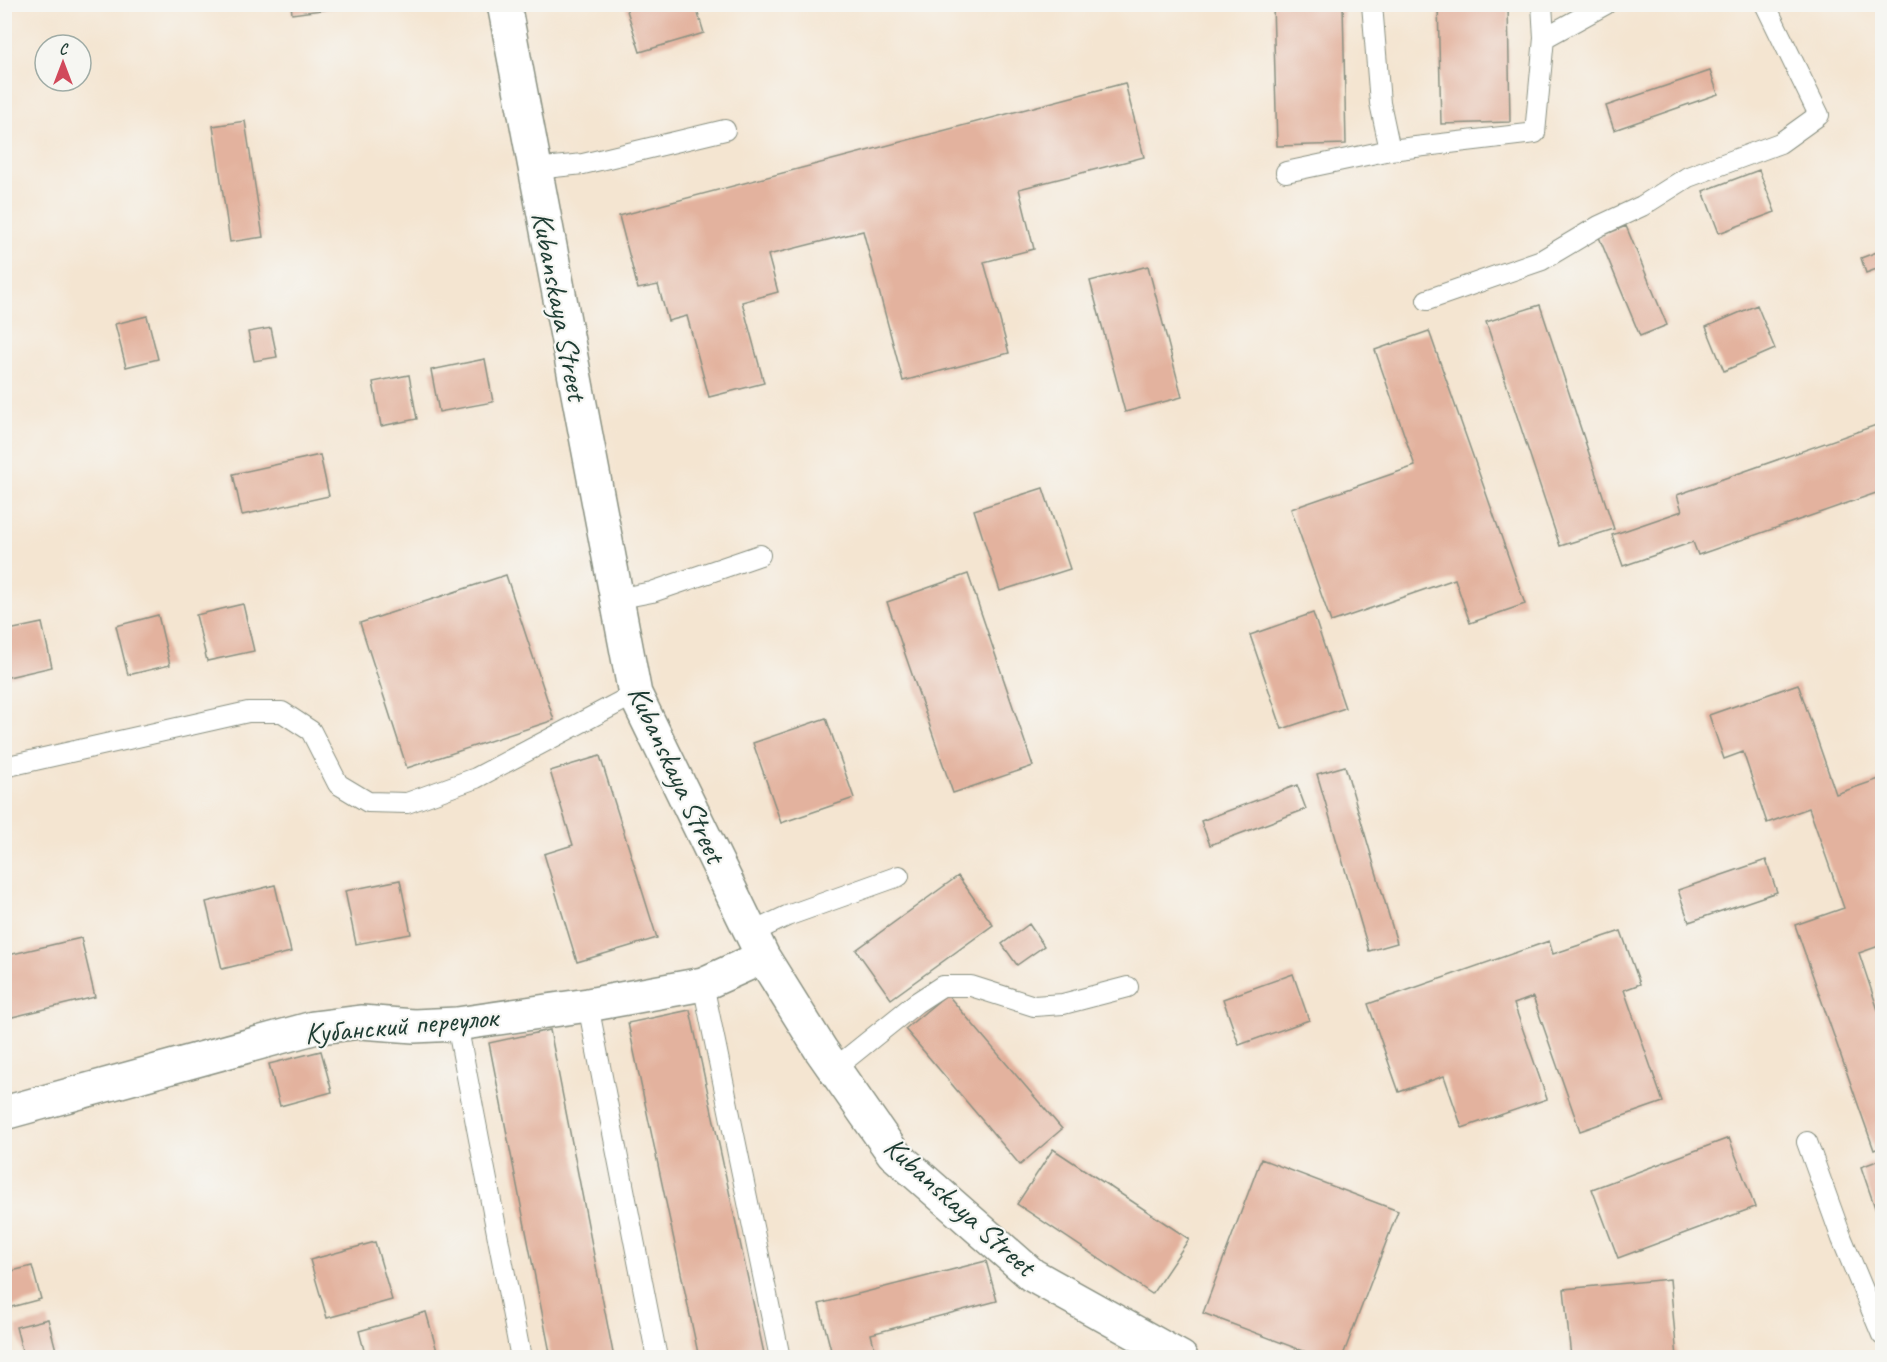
<svg xmlns="http://www.w3.org/2000/svg" width="1887" height="1362" viewBox="0 0 1887 1362" font-family="Caveat,sans-serif">
<style>
.building{fill:#e3b29e}
.lines{fill:none;stroke-linecap:round;stroke-linejoin:round}
.service-casing{stroke:#8a9182;stroke-width:22}
.minor-casing{stroke:#8a9182;stroke-width:36}
.service{stroke:#fff;stroke-width:20}
.minor{stroke:#fff;stroke-width:33}
.labels{text-anchor:middle;stroke-width:4.5;stroke-linejoin:round;paint-order:stroke}
.street-label{font-size:30px;fill:#1f3d34;stroke:#f6f6f2}
</style>
<rect width="100%" height="100%" fill="#f6f6f2"/>
<filter id="ink" filterUnits="userSpaceOnUse"><feTurbulence type="fractalNoise" baseFrequency=".0167" numOctaves="2"/><feDisplacementMap in="SourceGraphic" scale="12" xChannelSelector="R" yChannelSelector="G"/><feConvolveMatrix kernelMatrix="1 2 1 2 8 2 1 2 1" color-interpolation-filters="sRGB"/></filter>
<filter id="wash" filterUnits="userSpaceOnUse"><feTurbulence type="fractalNoise" baseFrequency=".008" numOctaves="4" result="noise"/><feDisplacementMap in="SourceGraphic" scale="24" xChannelSelector="R" yChannelSelector="G"/><feGaussianBlur stdDeviation="1.35" result="paint"/><feColorMatrix in="noise" values="0 0 0 0 0 0 0 0 0 0 0 0 0 0 0 0 0 1.4 0 .05"/><feComposite in="paint" operator="in"/></filter>
<g filter="url(#wash)">
<rect width="100%" height="100%" fill="#f4e5d1"/>
<g id="blocks">
<path class="building" d="M291,4H351V6L292,14Z
M625,4H695L704,33L640,52Z
M1273,4H1343L1346,144L1277,146Z
M1438,4H1508L1510,122L1441,124Z
M1710,71L1718,94L1614,130L1606,106Z
M1125,83L1144,157L1019,189L1034,249L984,262L1009,353L903,381L863,231L768,255L778,292L742,302L764,383L709,397L687,316L668,321L658,285L638,289L619,216Z
M245,121L263,237L230,242L213,126Z
M1759,170L1775,212L1719,233L1703,191Z
M1626,226L1667,325L1640,336L1599,237Z
M1882,250V267L1866,273L1861,258Z
M1148,266L1182,397L1125,412L1090,281Z
M1540,305L1614,529L1560,546L1486,322Z
M1757,305L1775,349L1724,371L1706,327Z
M147,316L158,359L126,367L115,324Z
M271,328L277,357L254,361L248,332Z
M1429,331L1525,604L1470,623L1455,579L1331,622L1291,509L1415,466L1375,350Z
M485,359L493,402L439,412L431,370Z
M409,375L417,419L381,426L373,382Z
M1882,423V491L1698,555L1693,542L1623,566L1612,535L1682,511L1677,495Z
M320,455L329,496L242,515L233,474Z
M1043,488L1070,569L1000,591L974,510Z
M968,574L1033,766L953,793L887,602Z
M506,575L554,720L407,768L360,623Z
M243,604L254,651L207,661L196,615Z
M1313,613L1345,708L1282,729L1250,635Z
M158,615L170,665L128,675L116,626Z
M42,623L52,667L4,678V631Z
M1798,684L1836,794L1882,778V945L1859,953L1882,1022V1147L1874,1150L1795,925L1844,908L1809,808L1767,823L1743,752L1724,759L1709,715Z
M826,718L854,798L781,823L753,743Z
M600,756L657,938L577,962L544,854L573,845L550,771Z
M1345,766L1397,943L1369,951L1317,774Z
M1297,785L1306,809L1210,845L1201,821Z
M1766,860L1777,892L1689,922L1678,890Z
M958,876L993,925L891,999L856,950Z
M400,880L411,934L356,944L345,891Z
M275,885L291,952L222,969L206,902Z
M1029,924L1044,946L1017,965L1002,944Z
M1621,931L1640,984L1624,990L1663,1102L1580,1131L1533,997L1514,1004L1547,1099L1462,1128L1444,1076L1399,1092L1368,1004L1549,941L1553,954Z
M81,938L95,997L4,1019V956Z
M1293,974L1309,1020L1239,1045L1223,999Z
M947,994L1062,1129L1020,1165L905,1029Z
M690,1010L765,1358H699L628,1023Z
M550,1030L614,1358H551L489,1043Z
M321,1051L332,1092L280,1106L269,1064Z
M1729,1138L1755,1207L1618,1258L1592,1189Z
M1053,1149L1189,1239L1152,1294L1017,1204Z
M1261,1159L1398,1211L1342,1358H1322L1203,1313Z
M1882,1159V1228L1861,1167Z
M375,1242L392,1300L327,1318L310,1260Z
M986,1261L997,1301L871,1334L877,1358H833L819,1304Z
M32,1266L41,1299L4,1309V1273Z
M1670,1279L1677,1358H1571L1564,1289Z
M426,1312L439,1358H366L359,1331Z
M48,1319L57,1354L24,1358L16,1327Z"/>
</g>
</g>
<g filter="url(#ink)">
<use href="#blocks" fill-opacity="0" stroke="#8a9182" stroke-width="1.5"/>
<g class="lines">
<g class="service-casing">
<path id="service" d="M1372,4L1380,103L1390,150
M1544,38L1606,4
M535,169L583,164L725,130
M1286,172L1390,150L1535,133L1544,38L1542,4
M1427,300L1542,260L1599,226L1642,206L1688,177L1780,143L1819,115L1765,4
M616,599L652,592L760,555
M4,767L248,712H282L311,731L338,784L368,802L407,803L476,778L635,694
M751,933L787,916L899,876
M703,984L780,1358
M588,1005L657,1358
M457,1024L521,1358
M834,1069L916,1003L942,986H971L1034,1006L1063,1004L1128,987
M1807,1142L1842,1239L1882,1335"/>
</g>
<g class="minor-casing">
<path id="minor" d="M504,4L635,694L763,957L821,1050L893,1153L1032,1275L1181,1358
M4,1113L313,1028L361,1022L414,1026L457,1024L588,1005L703,984L763,957"/>
</g>
<use href="#service" class="service"/>
<use href="#minor" class="minor"/>
</g>
</g>
<g class="labels">
<g class="street-label">
<text transform="translate(560 306) rotate(79)" y="10">Kubanskaya Street</text>
<text transform="translate(677 774) rotate(65)" y="10">Kubanskaya Street</text>
<text transform="translate(401 1025) rotate(-5)" y="10">Кубанский переулок</text>
<text transform="translate(960 1206) rotate(42)" y="10">Kubanskaya Street</text>
</g>
</g>
<rect width="1887" height="1362" fill="none" stroke="#f6f6f2" stroke-width="24"/>
<g transform="translate(63 63)"><circle r="28" fill="#f6f6f2" stroke="#a0aca6" stroke-width="1.5"/>
<path d="M0-4.5L10 22L0 15L-10 22Z" fill="#d1495b"/>
<text y="-9" font-size="16" font-weight="bold" text-anchor="middle" fill="#1f3d34">С</text>
</g>
</svg>
